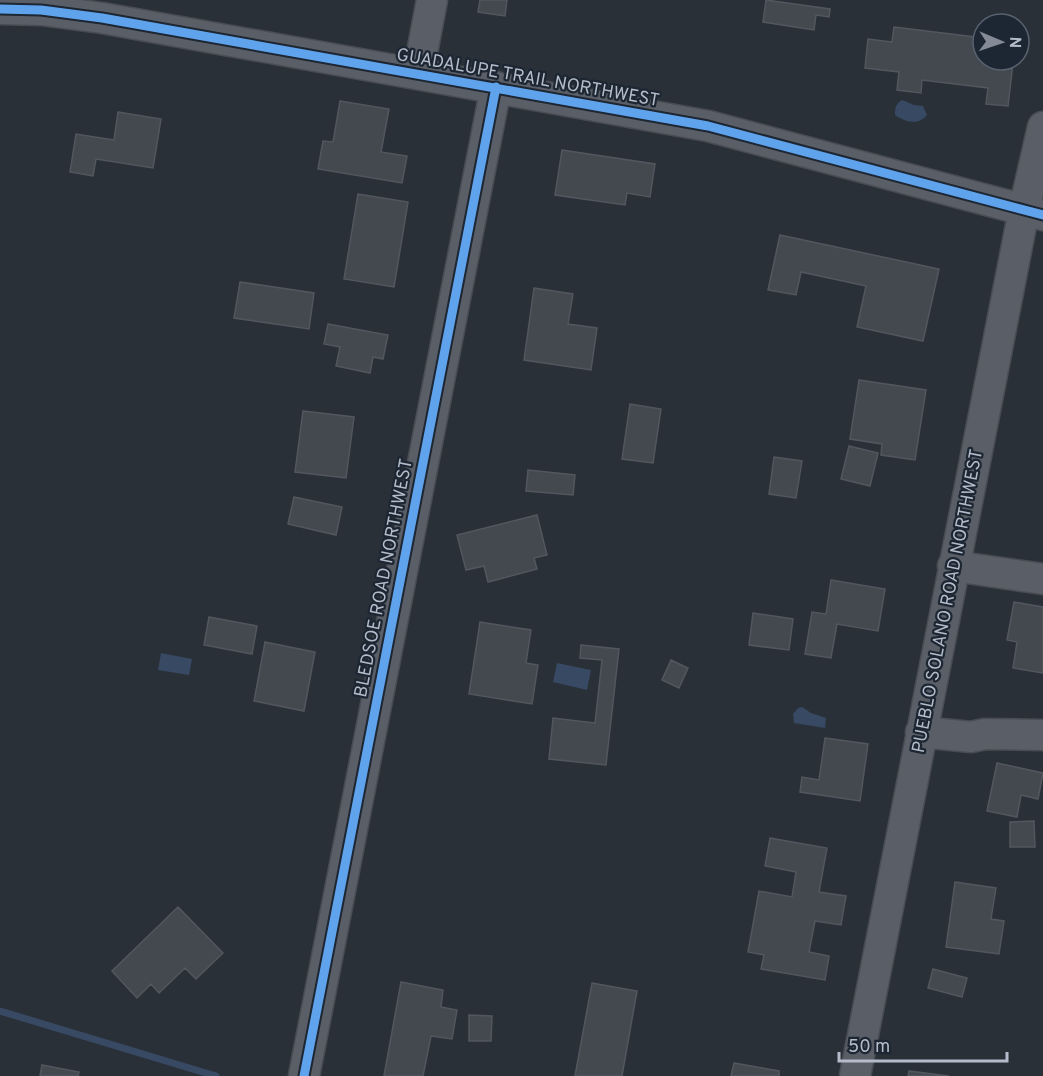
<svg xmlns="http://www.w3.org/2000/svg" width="1043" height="1076" viewBox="0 0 1043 1076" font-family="Overpass,sans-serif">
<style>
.water{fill:#384963}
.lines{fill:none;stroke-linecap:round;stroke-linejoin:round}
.stream{stroke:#384963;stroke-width:7}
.building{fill:#444950;stroke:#52575f;stroke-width:1.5}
.minor-casing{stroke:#484c53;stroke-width:33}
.minor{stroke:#5a5e66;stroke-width:30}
.cycleway-casing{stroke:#1d2633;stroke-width:13}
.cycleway{stroke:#60a3ed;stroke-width:9}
.labels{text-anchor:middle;stroke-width:4.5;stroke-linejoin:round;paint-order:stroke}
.street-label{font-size:18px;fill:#b4bcc9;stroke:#1d2633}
</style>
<rect width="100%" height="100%" fill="#2a3038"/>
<path class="water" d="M902,100L914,105L923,106L927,115C918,126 905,122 895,115C895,107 896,104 902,100Z
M161,653L192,659L189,675L158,670Z
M557,663L591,670L587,690L553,682Z
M802,707L811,713L826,718L825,728L794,723L793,714L798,708Z"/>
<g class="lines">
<path class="stream" d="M0,1011L216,1076"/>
</g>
<path class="building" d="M480,0H507L505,16L478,12Z
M766,0L830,9L829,17L816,15L814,30L763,22Z
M894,27L983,38V60L1013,63L1008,106L986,104L988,88L922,80L921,93L897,90L899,72L865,68L868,39L892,42Z
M340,101L389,109L381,152L407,156L402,183L318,169L323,141L333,142Z
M118,112L161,119L153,168L96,159L93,176L70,172L76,134L114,140Z
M562,150L655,164L650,197L627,193L625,205L555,195Z
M358,194L408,202L394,287L344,279Z
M780,235L939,269L923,341L857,327L866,286L801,272L796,295L768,290Z
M240,282L314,293L309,329L234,318Z
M534,288L573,294L568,324L597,328L591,370L524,360Z
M328,324L388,335L383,359L373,357L370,373L336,366L340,347L324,344Z
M859,380L926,390L915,460L881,455L882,444L850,439Z
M630,404L661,409L653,463L622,459Z
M303,411L354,417L346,478L295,472Z
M849,446L878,453L870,486L841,479Z
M774,457L802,461L796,498L769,494Z
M528,470L575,475L573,495L526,491Z
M294,497L342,507L336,535L288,524Z
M537,515L547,555L534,558L537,569L488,582L484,566L466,570L457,535Z
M831,580L885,589L878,631L837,624L831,658L805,654L812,612L826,614Z
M1014,602L1043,607V673L1013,668L1017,642L1007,640Z
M753,613L793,619L789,650L749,645Z
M209,617L257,626L252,654L204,645Z
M480,622L531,630L526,663L538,665L532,704L469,694Z
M265,642L315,652L304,711L254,701Z
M581,645L619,649L606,765L549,759L553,718L595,723L602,660L580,658Z
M671,660L688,668L679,688L662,680Z
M825,738L868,744L860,801L800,792L802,777L819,780Z
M997,763L1043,773L1038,799L1021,795L1017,817L987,811Z
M1034,821L1035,847H1010V822Z
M770,838L827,848L819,892L846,896L841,925L815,921L809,952L829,956L825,980L761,969L764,955L748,952L759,891L792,897L796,872L765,866Z
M955,882L996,888L991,919L1004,921L999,954L946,947Z
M178,907L223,953L196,979L185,968L159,993L151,984L137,998L112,971Z
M933,969L967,978L962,997L928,988Z
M401,982L443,990L441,1007L457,1010L452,1039L431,1036L423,1076H384Z
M592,983L637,991L622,1076H575Z
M469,1015L492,1016L491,1041H469Z
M734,1063L779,1071V1076H731Z
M42,1065L79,1072L78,1076H40Z
M909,1071L949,1076H908Z"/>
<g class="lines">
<g class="minor-casing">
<path id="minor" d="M0,9L41,10L102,18L708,126L1043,215
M418,74L432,0
M953,566L1043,579
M921,732L971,737L985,734L1043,735
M304,1076L496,87
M855,1076L1024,210L1043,127"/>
</g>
<use href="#minor" class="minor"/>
<g class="cycleway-casing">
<path id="cycleway" d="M0,9L41,10L102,18L708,126L1043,215
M304,1076L496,87"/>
</g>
<use href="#cycleway" class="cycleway"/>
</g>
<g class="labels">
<g class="street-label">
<text transform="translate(528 77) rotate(10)" y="6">GUADALUPE TRAIL NORTHWEST</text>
<text transform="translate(383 578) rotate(-79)" y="6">BLEDSOE ROAD NORTHWEST</text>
<text transform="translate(947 601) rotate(-79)" y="6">PUEBLO SOLANO ROAD NORTHWEST</text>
</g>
</g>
<g transform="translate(1001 42) rotate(92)"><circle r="28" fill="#1d2633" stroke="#59626f" stroke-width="1.5"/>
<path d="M0-4.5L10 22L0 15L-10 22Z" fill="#848b96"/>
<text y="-9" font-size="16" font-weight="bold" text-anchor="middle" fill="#b4bcc9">N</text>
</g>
<path d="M839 1052v9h168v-9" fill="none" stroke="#b4bcc9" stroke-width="3"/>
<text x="848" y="1052" font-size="18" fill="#b4bcc9" stroke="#1d2633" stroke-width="4.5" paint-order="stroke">50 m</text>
</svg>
